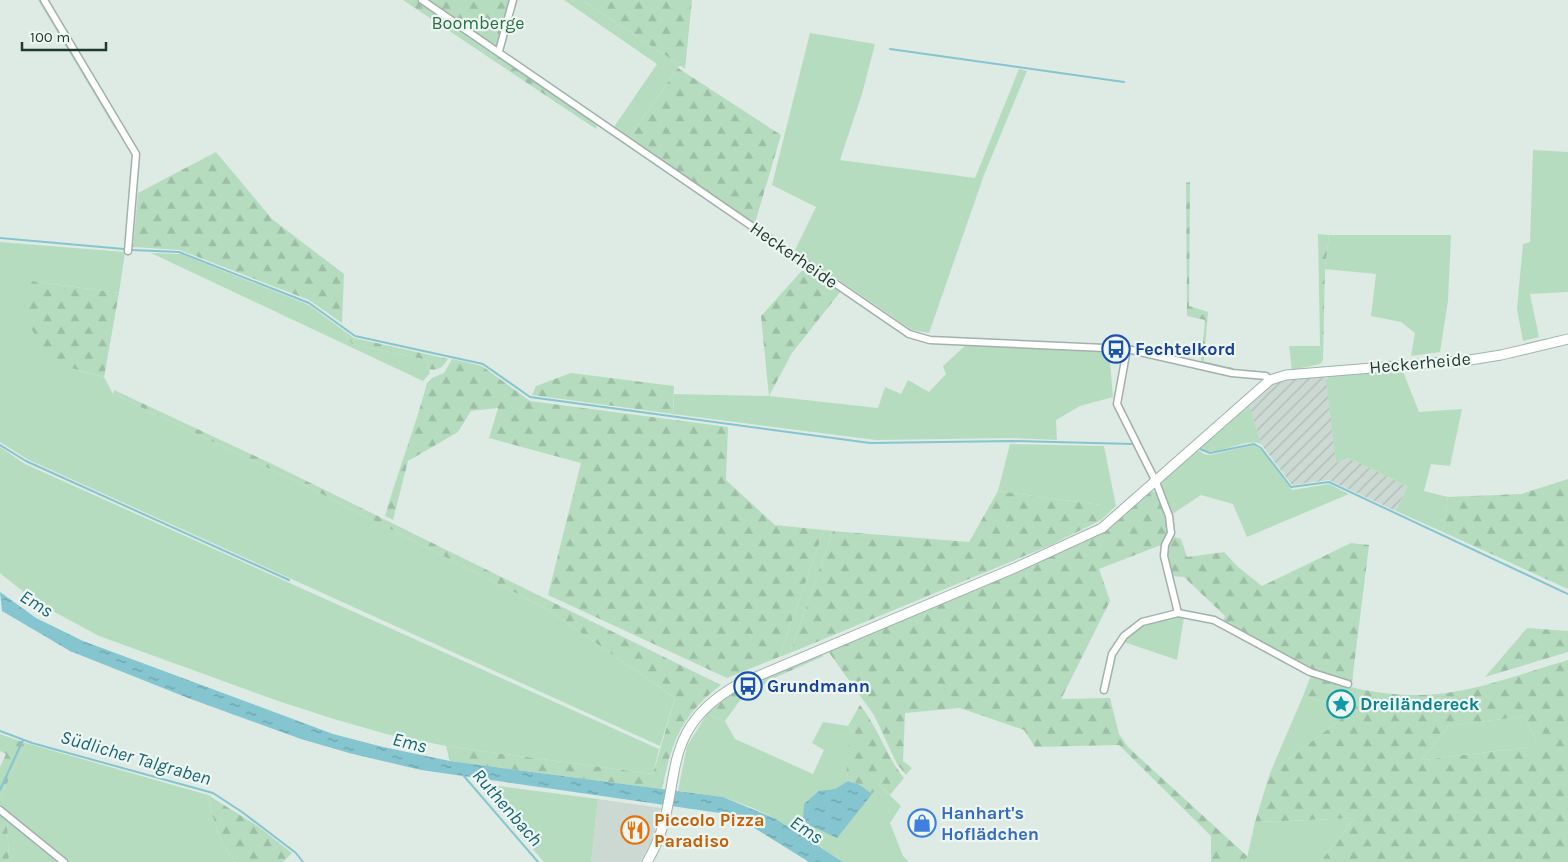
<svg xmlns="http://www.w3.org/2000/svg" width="1568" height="862" viewBox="0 0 1568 862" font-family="Karla,sans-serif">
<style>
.built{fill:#ccd9d3}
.industrial{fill:url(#industrial-furrows)}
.grass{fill:#b6dcc0}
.forest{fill:url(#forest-firs);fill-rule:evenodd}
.water{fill:url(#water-ripples)}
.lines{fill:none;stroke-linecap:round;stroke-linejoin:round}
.stream{stroke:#84c5d0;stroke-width:2}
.street-casing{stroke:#a1b1ab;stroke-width:9}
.secondary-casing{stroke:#9db5ac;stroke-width:11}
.street{stroke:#fff;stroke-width:6}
.secondary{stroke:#fff;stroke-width:9}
.labels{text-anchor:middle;stroke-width:4.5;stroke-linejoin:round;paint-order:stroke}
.park-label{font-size:18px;fill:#297044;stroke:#eef6f2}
.street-label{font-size:18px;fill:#1f3932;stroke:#eef6f2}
.transit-label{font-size:18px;font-weight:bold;fill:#164399;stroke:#eef6f2;text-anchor:start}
.culture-label{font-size:18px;font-weight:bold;fill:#0d838f;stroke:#eef6f2;text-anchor:start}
.shop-label{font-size:18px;font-weight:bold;fill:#366cbe;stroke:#eef6f2;text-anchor:start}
.food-label{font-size:18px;font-weight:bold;fill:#c56008;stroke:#eef6f2;text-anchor:start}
.water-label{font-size:19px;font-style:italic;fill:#196675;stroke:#eef6f2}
</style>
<defs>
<pattern id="industrial-furrows" width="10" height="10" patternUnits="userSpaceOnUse" patternTransform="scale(1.25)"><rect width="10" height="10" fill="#ccd9d3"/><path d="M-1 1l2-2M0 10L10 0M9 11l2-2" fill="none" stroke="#afbbb6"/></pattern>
<pattern id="forest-firs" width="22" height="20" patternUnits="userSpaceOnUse" patternTransform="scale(1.25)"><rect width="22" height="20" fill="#b6dcc0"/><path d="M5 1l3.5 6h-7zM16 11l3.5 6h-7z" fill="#9cbea5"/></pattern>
<pattern id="water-ripples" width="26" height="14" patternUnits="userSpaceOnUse" patternTransform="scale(1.25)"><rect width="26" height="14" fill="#84c5d0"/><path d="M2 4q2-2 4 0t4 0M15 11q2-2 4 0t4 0" fill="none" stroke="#6ba1a9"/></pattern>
</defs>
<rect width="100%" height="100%" fill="#deeae4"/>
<path class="built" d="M598,799L661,808L653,839L640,862H591Z"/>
<path class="industrial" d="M1326,375L1336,463L1349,458L1407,486L1396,511L1329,480L1292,485L1261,444L1249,404L1275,380Z"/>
<path class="grass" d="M38,0H42L118,127L115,129Z
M564,0H582L680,65L629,138L614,127L657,64Z
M810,33L875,44L862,94L840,160L975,178L1019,69L1027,71L984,175L929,333L912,330L795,250L816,207L772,185Z
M1533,150L1568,152V292L1530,294L1539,337L1523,341L1517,309L1523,244L1530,242Z
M1329,235H1451L1448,301L1440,352L1411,356L1415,333L1401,322L1371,316L1376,274L1325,269Z
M0,242L125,252L119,293L32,281L31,329L73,369L104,377L113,394L310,488L547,609L675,698L660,746L27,459L0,442Z
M151,253L181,254L309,305L343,330L352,344L427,360L430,373L423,381Z
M966,345L1109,351L1113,397L1080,406L1056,420L1057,440L1012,438L876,440L673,414L674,394L769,396L878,408L885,387L901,394L908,380L929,392L946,374L943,366Z
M1289,346H1320L1323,360L1320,364L1292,370Z
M1402,369L1419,412L1462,409L1450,466L1431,464L1424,491L1448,497L1443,532L1396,511L1407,486L1349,458L1336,463L1326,380L1330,375Z
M1249,404L1261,444C1242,437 1217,459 1200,448Z
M1010,444L1104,446L1116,506L1101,520V505L998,491Z
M1254,445L1262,450L1292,490L1329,484L1349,494L1247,537L1233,504L1201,495L1171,515L1160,483L1198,450L1204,454L1210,455Z
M0,447L25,464L659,749L653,774L446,746L386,734L334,719L278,701L99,636L36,602L0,573Z
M824,530L833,531L790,653L779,657Z
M1168,617H1184L1177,660L1124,642L1143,624Z
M1303,696L1336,705L1344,717L1270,773Z
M707,714L725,721L735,739L813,774L824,750L812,743L823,722L848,726L856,735L846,762L848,781L835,789L819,792L879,785L901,806L890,823L903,856L909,862H843L776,819L753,808L723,797L678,791L687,746Z
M1525,716L1538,746L1422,760L1448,726Z
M26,743L208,795C212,817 220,844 235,862H68L0,807V799Z
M476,783L598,799L591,862H544Z
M1355,818L1320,862H1246L1255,822Z
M7,820L60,862H9Z"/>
<path class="forest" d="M403,0H510L495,52L598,123L596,129Z
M582,0H692L685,69L680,65Z
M678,68L781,135L755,223L629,138Z
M216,152L272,219L344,274L342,323L309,300L180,250L133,247L138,193Z
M1190,182L1189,306L1208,312L1204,361L1233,368L1237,371L1201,362L1205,320L1187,316L1186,183Z
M1318,234L1329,235L1325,269L1323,360L1320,346Z
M806,266L841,291L792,353L769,396L761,316Z
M32,281L119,293L104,377L48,362L41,356L39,340L31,329L25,304Z
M343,330L354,338L448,359C443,367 439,371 429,369L427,360L352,344Z
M452,359L482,366L530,401L728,427L726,480L775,525L824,530L779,657L727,678L548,595L581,463L489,438L498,408L471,411L458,432L408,461L393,520L385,516C398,471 415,428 427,383L432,378L444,373Z
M571,373L674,386L673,414L532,395L536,386Z
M114,390L270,463L721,685C682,714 671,743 662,789L450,761L446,746L653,774L675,698L547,609L310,488L113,394Z
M1568,479V589L1443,532L1448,497L1521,494Z
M998,491L1101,505V520L1051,545L790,653L833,531L969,542Z
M1152,491L1157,493C1166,513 1175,525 1161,545L1099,569L1110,601L1061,699L1110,698L1119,734L1128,747L1247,856L1246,862H1211V836L1119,745L1035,747L1024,730L960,708L905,713L903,761L912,768L906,775L897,764L874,715L828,651L1052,556L1104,530Z
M1175,537L1181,539L1187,557L1224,552L1237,566L1262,586L1351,543L1369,545L1352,682L1312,669L1223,621L1225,616L1184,577L1171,576C1168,563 1162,546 1175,537Z
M1527,628L1568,631V652L1485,677Z
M819,653L824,656L774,678L754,690L758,680Z
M1568,660V862H1320L1355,818L1255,822L1270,773L1344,717L1336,705L1303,696L1311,675C1348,688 1384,696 1423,695C1470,694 1523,673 1568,660ZM1525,716L1538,746L1422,760L1448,726Z
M737,690L744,695L725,721L707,714L729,695Z
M860,705C878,727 886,756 904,778L890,795L879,785L872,794L860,785L848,781L846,763L839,758L856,735L848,726Z
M0,734L26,743L0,799V767L6,754L0,751Z
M208,795L259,827L292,853L283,862H235C220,844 212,817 208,795Z
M0,814L7,820L9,862H0Z"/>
<path class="water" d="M0,592L36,618L83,641L333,734L383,747L450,761L723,797L776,819L843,862H809L745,822L727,814L421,770L349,753L301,739L188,698L70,651L2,611Z
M848,781L860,785L872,794L837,838L811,826L803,819L804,804L819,791L835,789Z"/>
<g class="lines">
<path class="stream" d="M890,49L1124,82
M0,238L124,249
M132,250L179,252L309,303L355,336L483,364L530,397L870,443L1012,441L1133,444
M0,445L26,461L289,580
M1200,449L1210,453L1254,444L1261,448L1291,487L1329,482L1568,594
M0,731L32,743L213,793L242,812L296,853L303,862
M463,775L538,862
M0,790L23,740"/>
<g class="street-casing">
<path id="street" d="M44,0L136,154L128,251
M422,0L909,334L930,340L1127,349L1232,373L1266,376L1270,380
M499,51L513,0
M1127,349L1117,404L1156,482L1169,516L1171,533L1165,545L1164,556L1178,613
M1104,690L1112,654L1124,636L1142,622L1178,613L1214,620L1310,672L1348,684
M0,810L64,862"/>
</g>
<g class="secondary-casing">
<path id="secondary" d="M647,862C689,792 650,735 737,685L1017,567L1102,528L1270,380L1286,375L1470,360L1501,355L1568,339"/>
</g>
<use href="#street" class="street"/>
<use href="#secondary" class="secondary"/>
</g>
<defs>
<g id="bus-ring" transform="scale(1.4375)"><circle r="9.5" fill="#eef6f2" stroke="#1a4fb4" stroke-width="1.5"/><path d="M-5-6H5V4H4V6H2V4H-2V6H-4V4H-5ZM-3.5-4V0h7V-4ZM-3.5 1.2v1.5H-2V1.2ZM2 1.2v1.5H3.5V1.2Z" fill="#1a4fb4"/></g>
<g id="sight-ring" transform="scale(1.4375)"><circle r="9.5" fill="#eef6f2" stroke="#0f9aa8" stroke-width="1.5"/><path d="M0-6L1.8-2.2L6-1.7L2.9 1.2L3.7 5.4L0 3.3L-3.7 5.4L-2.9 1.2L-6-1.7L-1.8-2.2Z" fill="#0f9aa8"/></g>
<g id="shop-ring" transform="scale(1.4375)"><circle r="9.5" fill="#eef6f2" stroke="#3f7fe0" stroke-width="1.5"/><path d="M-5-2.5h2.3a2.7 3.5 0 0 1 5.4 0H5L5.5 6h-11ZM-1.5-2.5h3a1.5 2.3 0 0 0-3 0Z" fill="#3f7fe0"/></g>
<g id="restaurant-ring" transform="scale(1.4375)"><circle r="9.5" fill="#eef6f2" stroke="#e8710a" stroke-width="1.5"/><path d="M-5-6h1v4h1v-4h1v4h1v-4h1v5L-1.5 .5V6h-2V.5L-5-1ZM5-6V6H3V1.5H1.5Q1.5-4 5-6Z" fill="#e8710a"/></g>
</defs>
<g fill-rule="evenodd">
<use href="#bus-ring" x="1116" y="349"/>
<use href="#bus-ring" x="748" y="686"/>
<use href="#sight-ring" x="1341" y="704"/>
<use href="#shop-ring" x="922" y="823"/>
<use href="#restaurant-ring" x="635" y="830"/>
</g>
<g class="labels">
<g class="park-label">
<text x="478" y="29">Boomberge</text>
</g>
<g class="street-label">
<text transform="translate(794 255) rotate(35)" y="6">Heckerheide</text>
<text transform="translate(1420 363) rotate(-5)" y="6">Heckerheide</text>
</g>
<g class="transit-label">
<text x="1135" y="355">Fechtelkord</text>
<text x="767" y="692">Grundmann</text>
</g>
<g class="culture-label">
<text x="1360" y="710">Dreiländereck</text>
</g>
<g class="shop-label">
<text x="941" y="819">Hanhart's<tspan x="941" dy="21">Hoflädchen</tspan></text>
</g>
<g class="food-label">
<text x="654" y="826">Piccolo Pizza<tspan x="654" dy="21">Paradiso</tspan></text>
</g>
<g class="water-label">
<text transform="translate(37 603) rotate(32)" y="7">Ems</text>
<text transform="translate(410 742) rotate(14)" y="7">Ems</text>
<text transform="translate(136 757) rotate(16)" y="7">Südlicher Talgraben</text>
<text transform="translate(508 807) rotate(49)" y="7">Ruthenbach</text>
<text transform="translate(807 829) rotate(34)" y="7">Ems</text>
</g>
</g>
<path d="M22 42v8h84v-8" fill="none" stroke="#1f3932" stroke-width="2.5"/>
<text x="30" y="42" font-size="15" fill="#1f3932" stroke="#eef6f2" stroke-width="4" paint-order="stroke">100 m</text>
</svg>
